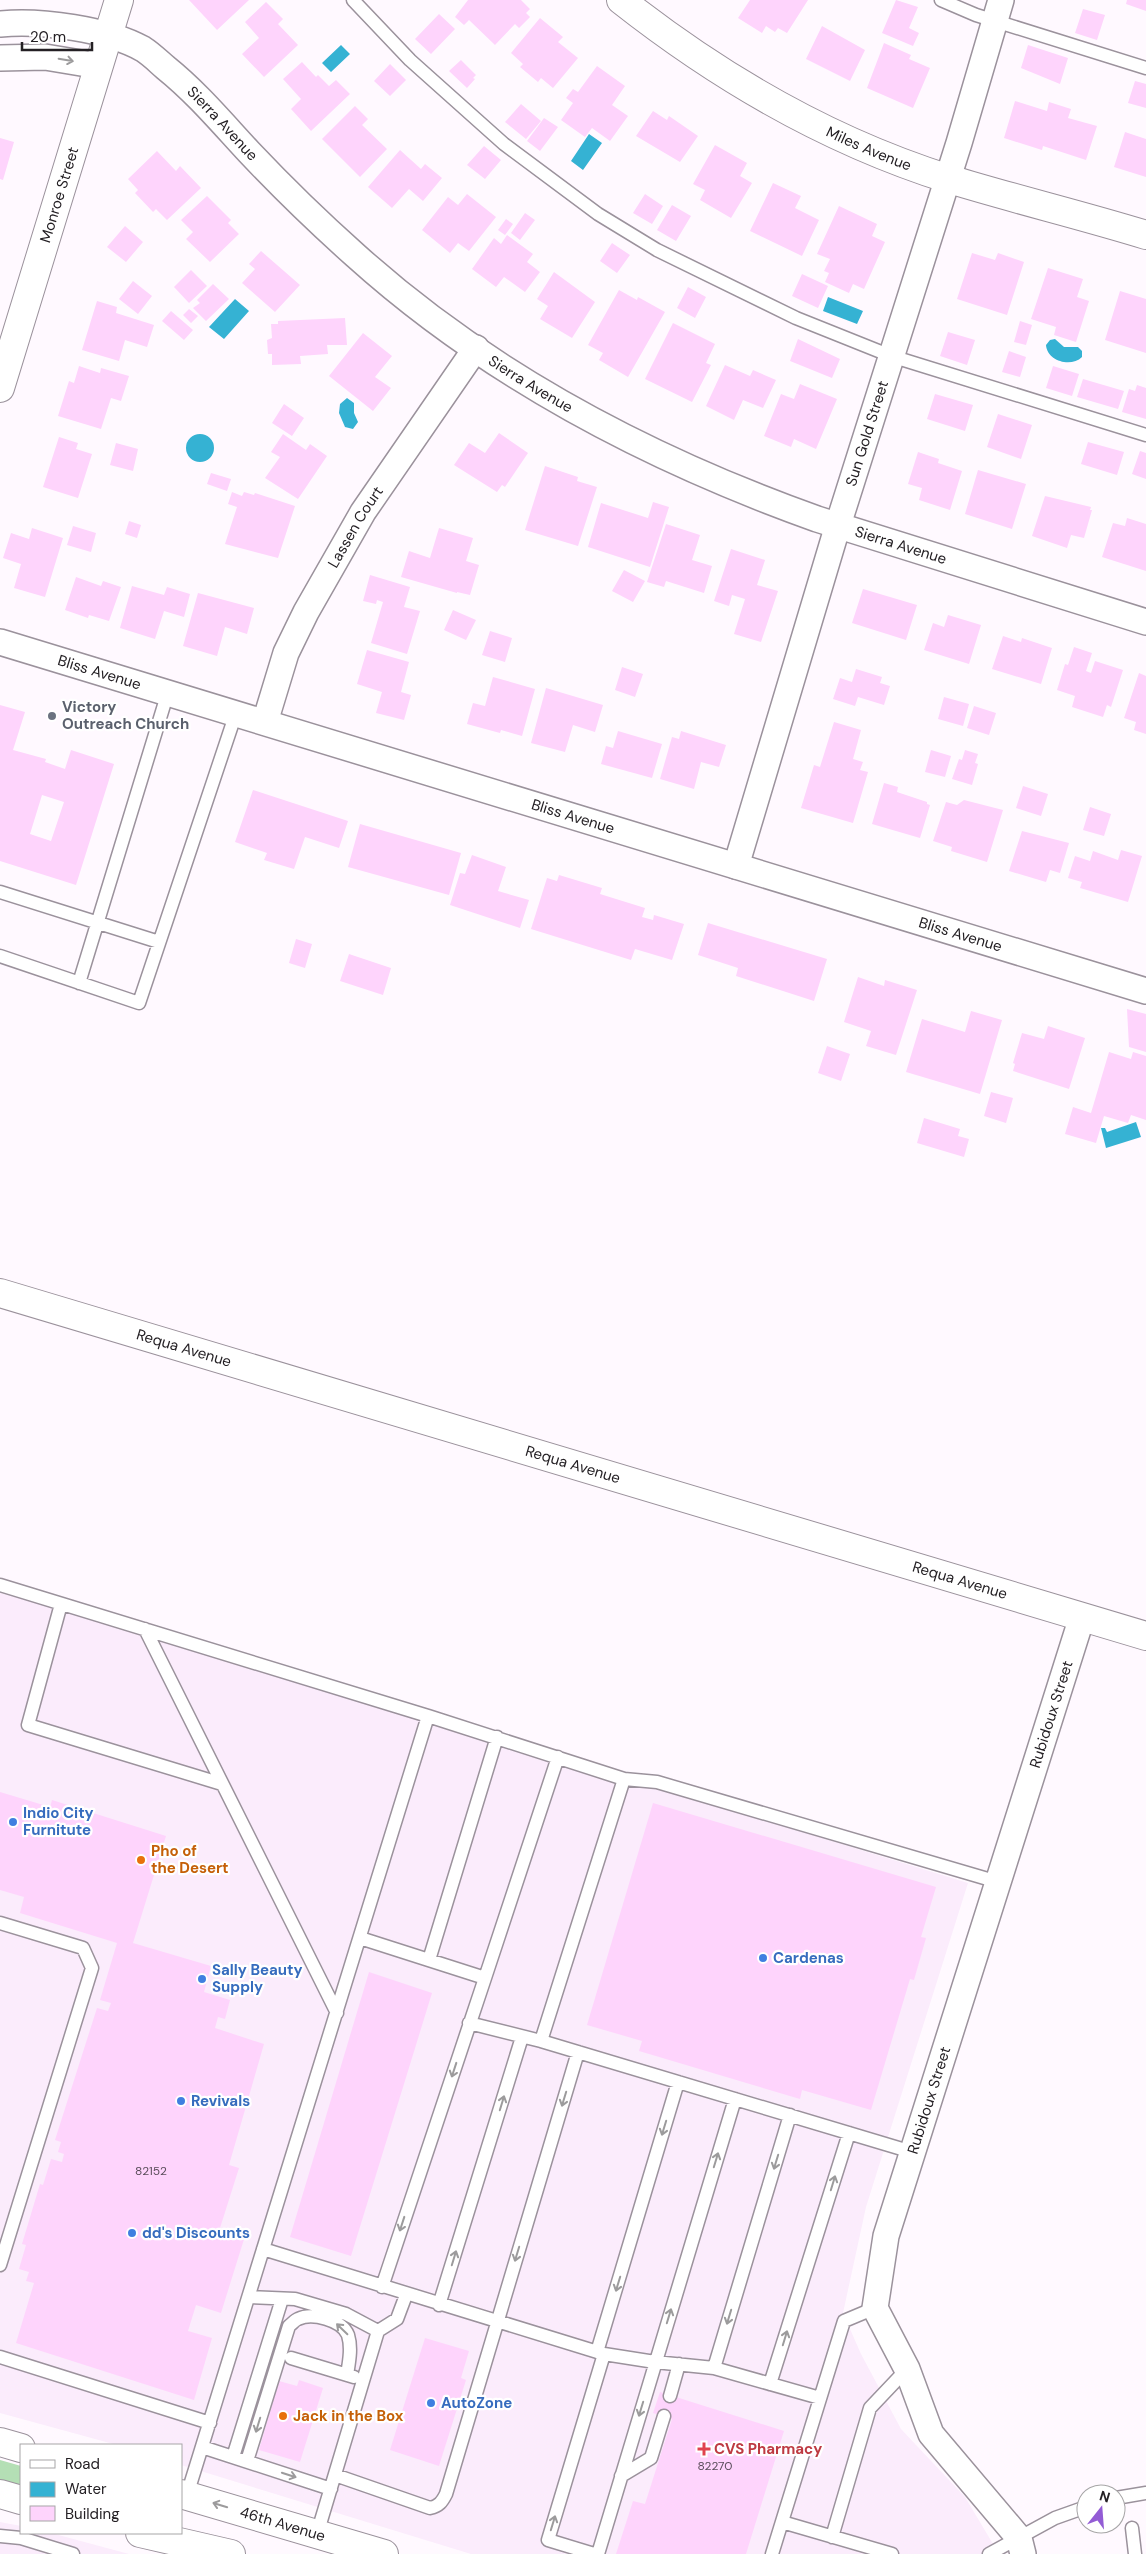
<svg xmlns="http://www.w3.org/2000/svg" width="1146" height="2554" viewBox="0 0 1146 2554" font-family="'DM Sans',sans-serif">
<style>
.built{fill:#fbecfc}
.green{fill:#b4dfb5}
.water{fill:#35b2d3}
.building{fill:#fed4fc;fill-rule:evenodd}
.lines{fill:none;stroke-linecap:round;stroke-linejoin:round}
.service-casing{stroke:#9b929c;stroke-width:15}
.minor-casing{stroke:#9b929c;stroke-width:28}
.tertiary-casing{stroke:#9b929c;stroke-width:30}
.secondary-casing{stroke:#9b929c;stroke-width:30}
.primary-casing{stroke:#9b929c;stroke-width:30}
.service{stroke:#fff;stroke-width:12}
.minor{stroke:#fff;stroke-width:25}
.tertiary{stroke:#fff;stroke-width:28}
.secondary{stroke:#fff;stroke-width:28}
.primary{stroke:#fff;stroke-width:28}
.oneway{stroke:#9c9b9c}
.worship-dot{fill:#6b7280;stroke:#fff;stroke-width:2}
.shop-dot{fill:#3f7fe0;stroke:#fff;stroke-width:2}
.food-dot{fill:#e8710a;stroke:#fff;stroke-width:2}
.health-dot{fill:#e0444e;stroke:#fff;stroke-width:2}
.labels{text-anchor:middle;stroke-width:4.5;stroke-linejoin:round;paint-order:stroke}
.number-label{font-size:12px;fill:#5a4d5a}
.street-label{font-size:15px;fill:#242024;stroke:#fff}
.worship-label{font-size:15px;font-weight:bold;fill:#5b616d;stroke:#fff;text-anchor:start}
.shop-label{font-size:15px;font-weight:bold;fill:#366cbe;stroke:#fff;text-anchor:start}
.food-label{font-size:15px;font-weight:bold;fill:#c56008;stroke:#fff;text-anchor:start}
.health-label{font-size:15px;font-weight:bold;fill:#be3a42;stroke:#fff;text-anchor:start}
</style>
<rect width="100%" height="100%" fill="#fff9ff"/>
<path class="built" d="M0,1593L232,1656L968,1883L866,2207L843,2313L861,2354L901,2429L965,2497L999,2554H471L181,2465V2445H117L0,2413Z
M0,2522L21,2526V2533H51L129,2554H0Z"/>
<path class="green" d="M0,2460L21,2466V2485L0,2480Z"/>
<path class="water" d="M341,45L350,54L331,72L322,63Z
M589,134L602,143L583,170L571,161Z
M828,297L863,311L857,324L823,311Z
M235,299L249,311L224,339L209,327Z
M1055,339L1064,347H1078L1082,351V357C1071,368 1047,361 1046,345L1050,340Z
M347,398L354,403V413L358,422L353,429L345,427L339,413L340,404Z
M186 448a14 14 0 1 1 28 0a14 14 0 1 1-28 0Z
M1136,1122L1141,1137L1106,1148L1101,1128H1105L1107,1132Z"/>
<path class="building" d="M189,0H249L217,30Z
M468,0H521L530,9L526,13L530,17L519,28L515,24L495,45L469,20L464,25L455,17Z
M750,0H808L787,33L778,28L775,32L766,26L762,33L738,18Z
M896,0L918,7L909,28L919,33L913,46L882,33Z
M1127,0H1146V11L1126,4Z
M266,2L283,19L278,24L298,45L264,77L242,54L259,38L245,22Z
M1083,9L1105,15L1097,40L1075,33Z
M439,14L455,29L431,54L415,39Z
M540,18L563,37L558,42L578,58L553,88L541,78L538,82L520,67L523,64L511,53Z
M822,26L865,50L850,81L806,59Z
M884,43L911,55L909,59L930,68L913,108L867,88Z
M1028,45L1068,58L1060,84L1021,68Z
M461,60L476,75L473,78L475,79L467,88L449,71Z
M302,62L316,77L318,75L329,86L336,80L350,94L311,131L291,109L301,99L283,79Z
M390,64L406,80L390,96L374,81Z
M597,66L625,86L612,105L628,116L610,141L592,128L585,137L561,120L573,103L566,98L573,89L578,92Z
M1135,81L1146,84V108L1128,103Z
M1015,101L1047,111L1049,102L1071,109L1068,118L1097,126L1086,160L1043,146L1042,150L1004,138Z
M521,104L541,121L526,139L505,122Z
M355,106L368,119L362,125L387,149L360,177L322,139Z
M653,111L667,120L669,116L698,136L680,162L636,136Z
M544,118L558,127L540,151L527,141Z
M1125,132L1146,139V177L1114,167Z
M0,138L14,142L3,180L0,179Z
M715,145L747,163L740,176L752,183L731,218L700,200L705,190L693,184Z
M484,146L501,160L485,179L467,165Z
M400,150L421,169L425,164L442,178L423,201L409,189L392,208L368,187Z
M157,151L176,171L180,166L201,188L167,220L156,209L153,212L135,193L138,190L128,179Z
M773,183L801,196L795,208L819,220L802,256L750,231Z
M467,194L496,217L469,251L458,243L450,253L422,230L448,197L458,205Z
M645,194L663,206L652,224L633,213Z
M207,196L231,220L228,223L239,234L210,262L186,239L193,232L181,220Z
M672,205L691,216L676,241L657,230Z
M839,206L877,224L872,236L885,242L864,289L853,284L849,293L825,282L829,273L824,271L830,259L817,254Z
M525,213L535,220L520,240L511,233Z
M506,219L513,224L505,235L498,230Z
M125,226L143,242L126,262L107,247Z
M507,235L533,254L527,262L540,272L525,292L504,277L496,287L472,269L494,238L501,244Z
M612,243L630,255L617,273L600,261Z
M261,251L300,285L275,312L242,283L255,269L249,264Z
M972,253L995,260L998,253L1024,262L1007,315L957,299Z
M1048,268L1083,279L1077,297L1089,301L1076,342L1054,335L1056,327L1031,319Z
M191,270L207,286L189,303L174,287Z
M554,272L595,302L572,338L540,319L548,306L537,299Z
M802,274L828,286L818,308L792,296Z
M133,281L152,296L138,314L119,299Z
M213,284L229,299L206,321L193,308L200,303L197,300Z
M688,287L706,297L695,318L677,308Z
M619,290L637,300L638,297L665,312L628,377L599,360L603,353L588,345Z
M1120,291L1146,299V353L1105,340Z
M97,301L117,307L116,313L154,325L147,347L125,340L119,361L82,350Z
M189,309L198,316L191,323L183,315Z
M171,311L193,330L184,340L162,321Z
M345,318L347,345H327L328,354L300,356L301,364L272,365V354H268L267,340L272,338L271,324H278V321Z
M1020,321L1032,325L1026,345L1014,342Z
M673,323L715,344L706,363L711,365L692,402L645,379Z
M948,332L975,340L967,365L940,356Z
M363,333L392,356L375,377L391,388L373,411L329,376Z
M798,339L840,359L832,378L790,361Z
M1009,351L1026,357L1020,377L1002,372Z
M725,365L750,376L753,370L776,380L763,408L743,400L734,420L706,406Z
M79,366L100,373L101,368L129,376L121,401L111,398L101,429L58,416L69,381L74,383Z
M1053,366L1079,374L1072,396L1046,388Z
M1083,379L1124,391L1118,409L1077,397Z
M800,384L837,399L816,449L794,439L791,447L764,436L781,394L794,399Z
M1137,385L1146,388V419L1122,412L1129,389L1135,391Z
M935,394L973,405L965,431L927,419Z
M284,404L304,418L292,436L272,423Z
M998,414L1032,425L1021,459L987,447Z
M499,433L528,453L505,487L502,485L497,492L454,465L469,443L485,453Z
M283,434L306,450L310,444L327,456L298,499L265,478L280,457L271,452Z
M59,437L78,443L76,449L92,454L78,498L43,487Z
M1088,442L1124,452L1117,475L1081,464Z
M116,443L138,449L133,471L110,465Z
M1140,451L1146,453V479L1132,474Z
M918,452L939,459L938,463L962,471L950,510L919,500L922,488L908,484Z
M545,466L578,477L577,481L597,487L578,546L525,530Z
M978,470L1026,484L1012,529L965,514Z
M211,473L231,479L227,491L207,484Z
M232,492L242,496L244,492L254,495L255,493L295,506L278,558L225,544L237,507L228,504Z
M1045,496L1091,507L1090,510H1092L1084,538L1071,535L1067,548L1032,536Z
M653,502L669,507L650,567L588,547L601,503L648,518Z
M1127,518L1146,524V571L1102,557L1113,523L1125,526Z
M129,521L141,525L137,538L125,534Z
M666,524L700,535L692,560L712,566L704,593L666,581L664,587L647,582Z
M73,526L96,533L91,552L67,545Z
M32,528L63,538L45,597L14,588L21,564L3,558L11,533L29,539Z
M439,528L473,538L466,561L479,565L470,595L457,592V593L401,577L409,551L430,558Z
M731,549L765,560L757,585L778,591L761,642L734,634L745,599L732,595L729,606L714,601Z
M624,570L645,581L633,602L612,591Z
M370,575L410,587L404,607L420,611L407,654L371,643L383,602L377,600L376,604L363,601Z
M76,577L101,586L103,581L121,587L109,621L89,615L88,618L65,610Z
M132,586L164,595L167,587L190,594L184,617L164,611L155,639L120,628Z
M863,589L917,605L906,640L852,623Z
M198,593L254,608L247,634L225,627L217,656L183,646Z
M453,610L476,620L466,640L444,630Z
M948,615L981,625L969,664L924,650L933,623L944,627Z
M490,631L512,638L505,662L482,655Z
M1003,636L1021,642L1022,638L1052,648L1041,684L992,669Z
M1074,647L1092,653L1086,671L1091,673L1095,661L1123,670L1111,707L1107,705L1103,717L1072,707L1075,696L1057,690L1065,664L1068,665Z
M367,650L409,662L401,692L411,695L404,720L376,713L382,692L357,684Z
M622,667L643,674L635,697L615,690Z
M856,669L882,677L880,683L890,686L884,705L858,697L855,706L833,699L840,678L852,682Z
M1139,673L1146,676V734L1134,730L1136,722L1124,718Z
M493,677L535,689L522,736L501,730L500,733L467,724L473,703L485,706Z
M546,688L603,705L595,732L573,725L565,752L531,743Z
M944,697L969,704L963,726L938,719Z
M0,705L25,712L13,750L46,759L45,762L65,769L71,750L114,764L76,885L0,861ZM42,795L64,802L51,841L30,834Z
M974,706L996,713L989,735L967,728Z
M834,722L861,730L853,759L863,762L860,770L868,772L853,823L801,808L814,765L820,767Z
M618,731L662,744L652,778L601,764L606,746L613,748Z
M681,731L726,745L719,767L701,762L694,789L660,779L672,737L679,739Z
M931,750L951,756L945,777L925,772Z
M965,750L978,754L975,763L978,764L972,785L952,779L959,759L962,760Z
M884,783L898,787L897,792L927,802V804L930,805L920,838L872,824Z
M1023,786L1048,794L1041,816L1016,808Z
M253,790L348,821L339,848L305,837L294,869L264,860L267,853L235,842Z
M964,800L1003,810L987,862L951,851L952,847L933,841L946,802L957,805Z
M1090,807L1111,814L1104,836L1083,830Z
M360,824L461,853L449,895L348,867Z
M1022,831L1069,843L1060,873L1050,870L1046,882L1009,871Z
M1121,850L1142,856L1128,902L1080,888L1082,882L1068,878L1075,856L1090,861L1093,851L1118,860Z
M472,855L506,867L498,891L529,900L520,928L450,905L460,873L465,874Z
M559,875L602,888L600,894L645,908L642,917L653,920L654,915L684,924L672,960L635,949L631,960L531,929L547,878L557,881Z
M708,923L827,959L814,1001L736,976L738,968L698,955Z
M296,939L312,944L305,968L289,963Z
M349,954L391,968L383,995L340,981Z
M858,977L884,986L885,980L917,990L896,1055L866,1046L871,1031L844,1022Z
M1127,1009L1146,1014V1052L1129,1047Z
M971,1011L1002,1020L980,1094L906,1072L922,1019L965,1032Z
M1048,1026L1085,1038L1069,1089L1013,1071L1015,1064L1013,1063L1022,1033L1044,1039Z
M827,1046L850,1054L841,1081L818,1073Z
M1109,1052L1131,1059L1133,1052L1146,1056V1120L1131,1115L1128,1123L1104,1116L1096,1143L1065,1134L1073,1107L1091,1113Z
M991,1092L1013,1098L1006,1123L984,1116Z
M924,1118L960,1129L958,1136L969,1139L964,1157L917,1143Z
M0,1792L50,1807L52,1800L166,1836L133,1943L211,1966L204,1992L230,2000L225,2019L218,2017L215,2028L264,2044L229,2165L239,2168L220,2228L245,2236L221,2313L196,2305L188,2331L212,2338L194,2400L16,2343L34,2283L26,2281L29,2272L19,2269L26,2245L22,2244L40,2184L43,2185L51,2159L62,2162L64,2154L58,2152L61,2142L55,2140L97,2008L108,2011L111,2003L100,2000L117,1943L20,1913L24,1897L0,1890Z
M653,1803L936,1887L921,1937L926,1938L914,1980L910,1979L871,2110L802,2090L800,2099L639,2051L642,2041L587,2025Z
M369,1972L432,1993L351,2256L290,2237Z
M425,2338L469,2351L461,2378L466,2380L439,2466L390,2450Z
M299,2380L323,2388L300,2462L259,2450L279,2381L297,2386Z
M660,2392L784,2431L746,2554H616L633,2501L645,2504L672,2419L653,2413Z"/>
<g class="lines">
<g class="service-casing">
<path id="service" d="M353,0L410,60L504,144L598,214L657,250L796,318L891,356L1146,435
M941,0L976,15L1146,68
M0,892L159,942
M0,956L139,1003L236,713
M79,983L168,692
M0,1585L428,1716
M61,1604L28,1725L222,1784
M145,1629L337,2013
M624,1779L657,1782L998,1882
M0,1923L83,1948L92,1968L0,2265
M360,1938L485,1978L382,2287
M429,1960L497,1737
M485,1978L558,1757
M541,2041L912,2152
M263,2249L604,2354L655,2362L714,2368L820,2398
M249,2297L295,2299L346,2314L378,2331
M439,2305L522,2037
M597,2352L678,2082
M0,2357L210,2423
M291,2358L354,2377
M714,2368L790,2115
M770,2384L849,2133
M670,2396L679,2364
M202,2447L331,2489
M233,2457L282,2299
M247,2461L289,2326C292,2324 295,2320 298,2319C312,2312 342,2320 348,2335C352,2348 349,2362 347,2375
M335,2475L430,2508C439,2506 442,2502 446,2494L578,2052
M621,2476L651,2458L664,2416
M187,2495L428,1716L624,1779L541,2041L469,2023
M1116,2498L1146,2493
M782,2522L892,2554
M1132,2528L1135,2554
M317,2534L378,2331L397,2319L406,2295
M0,2536L21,2538L73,2554
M832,2537L870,2408L907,2369
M594,2554L548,2540L604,2354
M598,2554L735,2099
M772,2554L844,2321L875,2308
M989,2554L1055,2518L1086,2507"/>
</g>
<g class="minor-casing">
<g id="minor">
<path id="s1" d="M0,24C41,20 107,29 143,49C151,54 159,62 166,68C197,93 222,123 249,152C283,188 318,222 355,255C488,375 649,459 817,519L1146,622"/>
<path d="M0,58L45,57L99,66"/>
<path id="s2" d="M0,642L1146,991"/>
<path id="s3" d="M265,722L286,653L306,612L363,512L476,348"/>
<path id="s4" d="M736,866L838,525L959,143L1001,0"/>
<path id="s5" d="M1023,2554L1019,2538L931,2434L907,2369L875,2308L886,2236L1082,1617"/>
</g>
</g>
<g class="tertiary-casing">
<g id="tertiary">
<path id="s6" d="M621,0C720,78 828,141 949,179C1014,199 1081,215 1146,235"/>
<path id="s7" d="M0,1293L1146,1636"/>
</g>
</g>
<g class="secondary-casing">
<g id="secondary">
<path id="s8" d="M0,388L119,0"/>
</g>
</g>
<g class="primary-casing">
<g id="primary">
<path d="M0,2442L21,2448"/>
<path d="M0,2494L21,2500"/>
<path id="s9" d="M181,2494L384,2554"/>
<path d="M140,2533L231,2554"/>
</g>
</g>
<use href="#service" class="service"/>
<use href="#minor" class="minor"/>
<use href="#tertiary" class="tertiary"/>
<use href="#secondary" class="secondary"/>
<use href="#primary" class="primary"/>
</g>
<defs><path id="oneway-shaft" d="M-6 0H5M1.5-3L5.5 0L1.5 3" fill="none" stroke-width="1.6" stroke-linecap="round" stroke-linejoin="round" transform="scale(1.25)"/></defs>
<g class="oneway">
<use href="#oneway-shaft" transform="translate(66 60) rotate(10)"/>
<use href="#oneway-shaft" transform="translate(454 2070) rotate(108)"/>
<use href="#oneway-shaft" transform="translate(564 2099) rotate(107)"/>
<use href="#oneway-shaft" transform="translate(502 2103) rotate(-73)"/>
<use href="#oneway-shaft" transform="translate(664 2128) rotate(107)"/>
<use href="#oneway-shaft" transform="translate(716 2160) rotate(-73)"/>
<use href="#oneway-shaft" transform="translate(776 2162) rotate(107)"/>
<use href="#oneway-shaft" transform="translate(833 2183) rotate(-73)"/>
<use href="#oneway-shaft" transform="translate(402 2224) rotate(108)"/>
<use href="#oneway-shaft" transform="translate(517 2254) rotate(107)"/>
<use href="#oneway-shaft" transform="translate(454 2258) rotate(-73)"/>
<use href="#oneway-shaft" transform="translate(618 2284) rotate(107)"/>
<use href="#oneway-shaft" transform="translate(669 2316) rotate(-73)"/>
<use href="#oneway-shaft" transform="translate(729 2317) rotate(107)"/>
<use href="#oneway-shaft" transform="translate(342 2329) rotate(-136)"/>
<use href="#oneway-shaft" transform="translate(785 2338) rotate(-73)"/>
<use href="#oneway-shaft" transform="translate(641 2409) rotate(107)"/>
<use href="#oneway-shaft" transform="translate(258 2425) rotate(107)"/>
<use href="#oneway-shaft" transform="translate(289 2475) rotate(18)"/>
<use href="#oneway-shaft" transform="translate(220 2505) rotate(-163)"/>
<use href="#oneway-shaft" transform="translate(553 2523) rotate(-73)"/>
</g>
<circle class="worship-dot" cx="52" cy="716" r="5"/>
<g class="shop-dot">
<circle cx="13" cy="1822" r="5"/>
<circle cx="763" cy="1958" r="5"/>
<circle cx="202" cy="1979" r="5"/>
<circle cx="181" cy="2101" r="5"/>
<circle cx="132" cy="2233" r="5"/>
<circle cx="431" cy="2403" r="5"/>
</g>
<g class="food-dot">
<circle cx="141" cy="1860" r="5"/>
<circle cx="283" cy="2416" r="5"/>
</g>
<path class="health-dot" d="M701.5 2441.5h5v5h5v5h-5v5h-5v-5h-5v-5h5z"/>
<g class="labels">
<g class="number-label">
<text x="151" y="2175">82152</text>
<text x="715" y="2470">82270</text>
</g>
<g class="street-label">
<text dy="5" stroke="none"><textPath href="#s1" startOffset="256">Sierra Avenue</textPath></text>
<text dy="5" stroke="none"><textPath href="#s6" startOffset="290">Miles Avenue</textPath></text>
<text dy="5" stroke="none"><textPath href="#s8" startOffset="202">Monroe Street</textPath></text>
<text dy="5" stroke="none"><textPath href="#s1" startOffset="661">Sierra Avenue</textPath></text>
<text dy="5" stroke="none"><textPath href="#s4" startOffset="452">Sun Gold Street</textPath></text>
<text dy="5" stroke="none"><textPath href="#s3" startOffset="216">Lassen Court</textPath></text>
<text dy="5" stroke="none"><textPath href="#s1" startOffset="1066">Sierra Avenue</textPath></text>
<text dy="5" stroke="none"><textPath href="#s2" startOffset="104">Bliss Avenue</textPath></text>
<text dy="5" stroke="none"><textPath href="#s2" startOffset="599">Bliss Avenue</textPath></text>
<text dy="5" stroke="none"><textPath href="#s2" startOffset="1004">Bliss Avenue</textPath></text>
<text dy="5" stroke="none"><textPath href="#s7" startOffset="192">Requa Avenue</textPath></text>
<text dy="5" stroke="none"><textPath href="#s7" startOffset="598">Requa Avenue</textPath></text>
<text dy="5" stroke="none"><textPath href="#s7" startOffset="1002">Requa Avenue</textPath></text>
<text dy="5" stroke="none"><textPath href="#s5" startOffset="911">Rubidoux Street</textPath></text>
<text dy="5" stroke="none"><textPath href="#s5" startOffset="506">Rubidoux Street</textPath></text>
<text dy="5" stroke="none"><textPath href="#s9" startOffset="106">46th Avenue</textPath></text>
</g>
<g class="worship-label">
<text x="62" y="712">Victory<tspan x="62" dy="17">Outreach Church</tspan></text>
</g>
<g class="shop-label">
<text x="23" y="1818">Indio City<tspan x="23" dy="17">Furnitute</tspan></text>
<text x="773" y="1963">Cardenas</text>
<text x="212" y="1975">Sally Beauty<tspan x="212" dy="17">Supply</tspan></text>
<text x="191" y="2106">Revivals</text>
<text x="142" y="2238">dd's Discounts</text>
<text x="441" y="2408">AutoZone</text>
</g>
<g class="food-label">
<text x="151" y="1856">Pho of<tspan x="151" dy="17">the Desert</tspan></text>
<text x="293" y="2421">Jack in the Box</text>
</g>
<g class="health-label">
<text x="714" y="2454">CVS Pharmacy</text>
</g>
</g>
<rect x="20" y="2444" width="162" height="90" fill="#ffffff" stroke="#a7a6a7"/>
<rect x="30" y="2460" width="25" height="8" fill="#ffffff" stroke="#a7a6a7"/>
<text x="65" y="2469" font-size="15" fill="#242024">Road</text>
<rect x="30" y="2482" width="25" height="15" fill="#35b2d3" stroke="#a7a6a7"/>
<text x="65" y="2494" font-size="15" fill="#242024">Water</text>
<rect x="30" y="2506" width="25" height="15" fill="#fed4fc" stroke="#a7a6a7"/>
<text x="65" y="2519" font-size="15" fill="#242024">Building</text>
<g transform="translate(1101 2509) rotate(17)"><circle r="24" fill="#ffffff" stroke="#a7a6a7"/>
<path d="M0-4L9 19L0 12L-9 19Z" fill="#935cd5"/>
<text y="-8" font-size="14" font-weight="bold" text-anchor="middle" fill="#242024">N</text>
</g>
<path d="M22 42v8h70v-8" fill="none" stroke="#242024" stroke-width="2.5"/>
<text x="30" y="42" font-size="15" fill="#242024" stroke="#ffffff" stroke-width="4" paint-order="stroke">20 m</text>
</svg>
